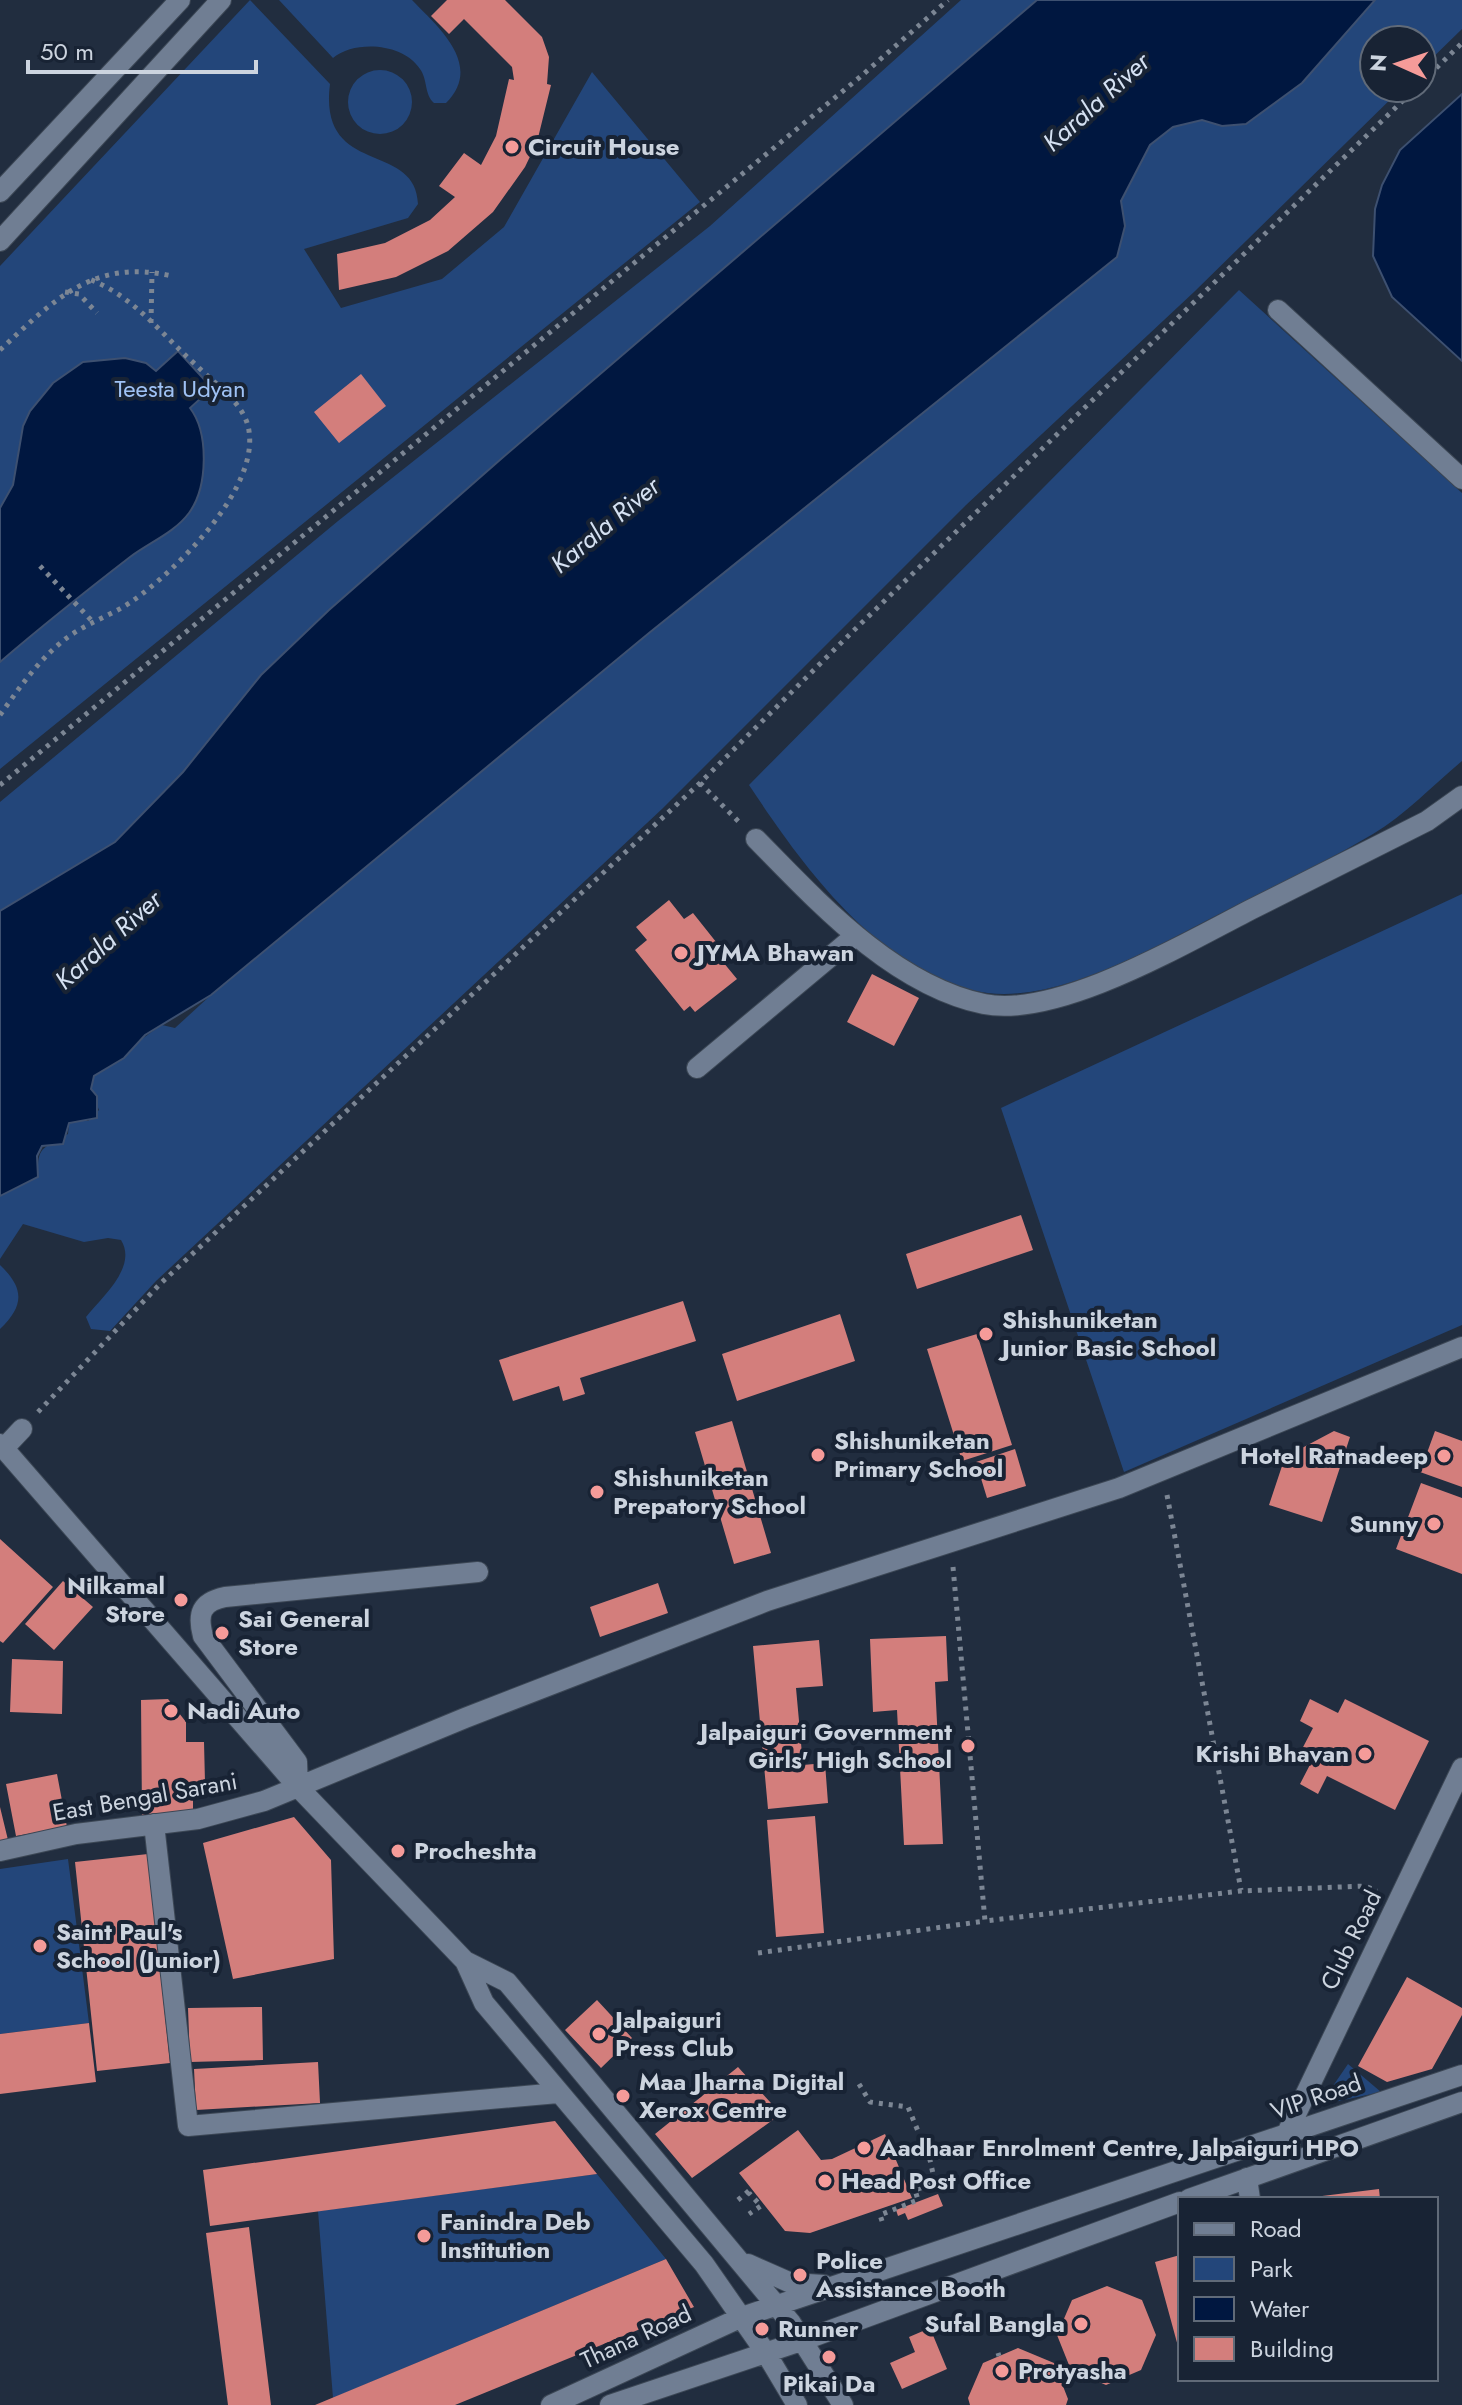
<svg xmlns="http://www.w3.org/2000/svg" width="1462" height="2405" viewBox="0 0 1462 2405" font-family="Jost,sans-serif">
<style>
.green{fill:#23467a}
.water{fill:#001740;stroke:#3d5070;stroke-width:2}
.building{fill:#d37e7c}
.lines{fill:none;stroke-linecap:round;stroke-linejoin:round}
.minor-casing{stroke:#3c4755;stroke-width:22}
.path{stroke:#7c8694;stroke-width:5;stroke-dasharray:4 6;stroke-linecap:butt}
.minor{stroke:#707e93;stroke-width:20}
.poi-dot{fill:#f59b99;stroke:#182334;stroke-width:3}
.labels{text-anchor:middle;stroke-width:8;stroke-linejoin:round;paint-order:stroke}
.poi-label{font-size:24px;font-weight:bold;fill:#ccd4df;stroke:#182334;text-anchor:start}
.park-label{font-size:24px;fill:#9fc2f5;stroke:#182334}
.street-label{font-size:24px;fill:#ccd4df;stroke:#182334}
.water-label{font-size:26px;font-style:italic;fill:#d5e1f2;stroke:#182334}
</style>
<rect width="100%" height="100%" fill="#212d3f"/>
<path class="green" d="M250,0L330,84C318,178 416,140 418,204L408,218L304,249L341,308L442,279L504,227L592,72L700,202L0,769V266Z
M279,0H412C438,27 484,65 446,103H434C424,94 428,80 420,69C403,43 355,40 333,58Z
M961,0H1105L241,721L0,955V802L338,521L710,226Z
M1374,0H1462V29L1422,68V40H1374V88H1402L1194,292L966,505L662,809L156,1281L110,1331L91,1329L86,1317C101,1298 138,1267 121,1240L108,1238L84,1242L23,1224L0,1259V1196L38,1177C37,1144 43,1150 68,1134L69,1124L79,1119L88,1121L99,1110L91,1089L93,1077C119,1061 137,1040 162,1025L175,1028L211,995L649,633L1117,257L1125,226L1121,201L1150,145L1173,127L1202,120L1222,126Z
M348 102a32 32 0 1 1 64 0a32 32 0 1 1-64 0Z
M1239,290L1462,493V761C1433,785 1405,815 1373,834C1328,861 1280,884 1233,907C1163,942 1052,1011 972,990C874,965 802,865 749,785Z
M1462,894V1325L1124,1472L1001,1108Z
M0,1265C24,1288 25,1305 0,1329Z
M68,1859L89,2023L0,2034V1869Z
M1348,2064L1381,2092L1325,2104L1324,2099Z
M597,2174L666,2259L333,2398L318,2211Z"/>
<path class="water" d="M1037,0H1375L1302,83L1246,124L1222,126L1202,120L1173,127L1150,145L1121,201L1125,226L1117,257L649,633L211,995L145,1035L124,1058L94,1076L91,1089L97,1096V1118L69,1123L63,1144L42,1146L37,1156L38,1177L0,1196V911L115,842L183,772L261,675L329,610L501,459Z
M1462,94V361L1392,297L1373,256L1375,209L1382,185L1400,150Z
M178,351L212,388L190,408C209,433 208,487 189,513C174,533 150,542 130,557C86,591 42,626 0,662V508L13,485L23,426L30,411L53,383L83,362L125,358L146,363L156,371Z"/>
<path class="building" d="M447,0H505L542,37L549,57L547,84L551,85L537,142L525,167L493,212L448,251L396,277L339,290L337,254L385,243L430,220L455,197L439,186L464,153L481,165L496,136L509,79L514,80L512,67L464,19L449,34L431,16Z
M361,374L386,406L339,443L314,412Z
M669,900L684,919L693,913L728,957L723,962L737,979L695,1012L690,1006L684,1011L635,950L647,940L636,927Z
M872,974L919,998L894,1046L847,1022Z
M1021,1215L1033,1250L917,1289L906,1254Z
M683,1301L696,1341L580,1378L585,1394L563,1401L559,1386L513,1401L499,1360Z
M840,1314L855,1361L737,1401L722,1354Z
M977,1334L1012,1445L962,1461L927,1349Z
M732,1421L771,1553L734,1564L695,1432Z
M1334,1431L1350,1437L1322,1522L1269,1505L1285,1457Z
M1435,1431L1462,1441V1487L1420,1472Z
M1015,1449L1026,1486L987,1498L976,1462Z
M1421,1483L1462,1498V1574L1396,1549Z
M0,1539L53,1587L3,1643L0,1641Z
M63,1581L93,1607L54,1650L25,1624Z
M658,1583L668,1613L600,1637L590,1607Z
M946,1636L948,1681L935,1682L943,1844L904,1845L897,1710L873,1712L870,1639Z
M819,1640L823,1686L796,1688L803,1765L825,1763L828,1803L768,1809L753,1646Z
M12,1659L63,1661L62,1714L10,1712Z
M168,1699L186,1722V1742H204L205,1782H193V1815H142L141,1700Z
M1310,1699L1338,1713L1345,1699L1429,1741L1395,1810L1327,1776L1318,1794L1300,1784L1314,1757L1301,1751L1313,1728L1300,1721Z
M57,1774L67,1827L16,1836L6,1784Z
M0,1807L8,1840L0,1842Z
M815,1816L824,1933L776,1937L767,1820Z
M294,1817L331,1860L334,1959L233,1979L203,1843Z
M148,1854L170,2063L97,2071L75,1862Z
M1407,1977L1462,2008V2015L1432,2069L1387,2082L1358,2066Z
M597,2000L632,2038L601,2068L565,2030Z
M262,2007L263,2060L190,2062L188,2008Z
M89,2023L96,2082L0,2094V2034Z
M318,2062L320,2103L196,2110L194,2069Z
M738,2067L781,2114L692,2178L655,2134Z
M555,2121L597,2174L210,2226L203,2170Z
M798,2130L821,2160L832,2159L885,2134L912,2198L810,2233L785,2231L739,2173Z
M1379,2189L1380,2199H1314V2197Z
M938,2194L943,2206L908,2220L905,2213L898,2216L896,2210Z
M249,2227L271,2405H228L206,2233Z
M1180,2255V2350H1179L1155,2262Z
M666,2259L694,2307L455,2405H315Z
M1107,2286L1142,2300L1156,2335L1141,2370L1106,2385L1071,2370L1057,2335L1072,2300Z
M930,2328L947,2369L902,2389L890,2363L915,2352L909,2337Z
M1018,2348L1054,2363L1068,2399L1066,2405H970L968,2398L983,2363Z"/>
<g class="lines">
<g class="minor-casing">
<path id="minor" d="M0,192L180,0
M0,241L221,0
M1278,310L1462,479
M756,839C818,902 893,985 984,1004C1058,1019 1187,942 1254,908C1311,879 1369,850 1427,821L1462,796
M697,1068L855,936
M0,1444L298,1787L465,1961L507,1982L791,2323L843,2405
M4,1448L22,1429
M298,1787L297,1762L203,1636C197,1614 201,1602 225,1597L478,1572
M154,1824L188,2126L558,2093
M0,1851L76,1834L198,1819L264,1801L465,1718L767,1601L1119,1488L1462,1347
M465,1961L484,2003L704,2264L766,2353L797,2405
M1294,2160L1286,2135L1462,1768
M1247,2178L1250,2199
M1189,2199L1462,2102
M748,2264L791,2283L824,2285
M551,2405L742,2317L1462,2075
M610,2405L804,2340L1180,2202"/>
</g>
<path class="path" d="M1422,82L1462,43
M65,292L79,294L97,313
M151,323L152,272
M0,350C54,300 93,258 172,276
M40,566L92,621
M0,715C18,690 34,666 58,645C80,625 107,618 131,602C176,571 263,486 248,426C242,402 214,383 197,366C161,334 135,297 89,279
M700,783L741,824
M0,785L860,77L948,0
M38,1412L160,1284L700,783L846,638L1416,88
M1167,1495L1241,1890
M953,1567L985,1921L1241,1891L1365,1886L1377,1891
M758,1953L985,1921
M859,2084L870,2102L908,2107L930,2160
M738,2200L751,2189L749,2193L761,2206L749,2214
M882,2221L880,2215L918,2200L915,2190L935,2183L930,2160L971,2146
M998,2353L999,2356"/>
<use href="#minor" class="minor"/>
</g>
<g class="poi-dot">
<circle cx="512" cy="147" r="8"/>
<circle cx="681" cy="953" r="8"/>
<circle cx="986" cy="1334" r="8"/>
<circle cx="818" cy="1455" r="8"/>
<circle cx="1444" cy="1456" r="8"/>
<circle cx="597" cy="1492" r="8"/>
<circle cx="1434" cy="1524" r="8"/>
<circle cx="181" cy="1600" r="8"/>
<circle cx="222" cy="1633" r="8"/>
<circle cx="171" cy="1711" r="8"/>
<circle cx="968" cy="1746" r="8"/>
<circle cx="1365" cy="1754" r="8"/>
<circle cx="398" cy="1851" r="8"/>
<circle cx="40" cy="1946" r="8"/>
<circle cx="599" cy="2034" r="8"/>
<circle cx="623" cy="2096" r="8"/>
<circle cx="864" cy="2148" r="8"/>
<circle cx="825" cy="2181" r="8"/>
<circle cx="424" cy="2236" r="8"/>
<circle cx="800" cy="2275" r="8"/>
<circle cx="1081" cy="2324" r="8"/>
<circle cx="762" cy="2329" r="8"/>
<circle cx="829" cy="2357" r="8"/>
<circle cx="1002" cy="2371" r="8"/>
</g>
<g class="labels">
<g class="poi-label">
<text x="528" y="155">Circuit House</text>
<text x="697" y="961">JYMA Bhawan</text>
<text x="1002" y="1328">Shishuniketan<tspan x="1002" dy="28">Junior Basic School</tspan></text>
<text x="834" y="1449">Shishuniketan<tspan x="834" dy="28">Primary School</tspan></text>
<text x="1428" y="1464" text-anchor="end">Hotel Ratnadeep</text>
<text x="613" y="1486">Shishuniketan<tspan x="613" dy="28">Prepatory School</tspan></text>
<text x="1418" y="1532" text-anchor="end">Sunny</text>
<text x="165" y="1594" text-anchor="end">Nilkamal<tspan x="165" dy="28">Store</tspan></text>
<text x="238" y="1627">Sai General<tspan x="238" dy="28">Store</tspan></text>
<text x="187" y="1719">Nadi Auto</text>
<text x="952" y="1740" text-anchor="end">Jalpaiguri Government<tspan x="952" dy="28">Girls' High School</tspan></text>
<text x="1349" y="1762" text-anchor="end">Krishi Bhavan</text>
<text x="414" y="1859">Procheshta</text>
<text x="56" y="1940">Saint Paul's<tspan x="56" dy="28">School (Junior)</tspan></text>
<text x="615" y="2028">Jalpaiguri<tspan x="615" dy="28">Press Club</tspan></text>
<text x="639" y="2090">Maa Jharna Digital<tspan x="639" dy="28">Xerox Centre</tspan></text>
<text x="880" y="2156">Aadhaar Enrolment Centre, Jalpaiguri HPO</text>
<text x="841" y="2189">Head Post Office</text>
<text x="440" y="2230">Fanindra Deb<tspan x="440" dy="28">Institution</tspan></text>
<text x="816" y="2269">Police<tspan x="816" dy="28">Assistance Booth</tspan></text>
<text x="1065" y="2332" text-anchor="end">Sufal Bangla</text>
<text x="778" y="2337">Runner</text>
<text x="1018" y="2379">Protyasha</text>
<text x="829" y="2392" text-anchor="middle">Pikai Da</text>
</g>
<g class="park-label">
<text x="180" y="397">Teesta Udyan</text>
</g>
<g class="street-label">
<text transform="translate(145 1797) rotate(-10)" y="8">East Bengal Sarani</text>
<text transform="translate(1351 1940) rotate(-64)" y="8">Club Road</text>
<text transform="translate(1316 2097) rotate(-19)" y="8">VIP Road</text>
<text transform="translate(636 2337) rotate(-25)" y="8">Thana Road</text>
</g>
<g class="water-label">
<text transform="translate(1096 102) rotate(-42)" y="9">Karala River</text>
<text transform="translate(605 525) rotate(-40)" y="9">Karala River</text>
<text transform="translate(108 940) rotate(-42)" y="9">Karala River</text>
</g>
</g>
<rect x="1178" y="2197" width="260" height="184" fill="#182334" stroke="#606a78" stroke-width="2"/>
<rect x="1194" y="2223" width="40" height="12" fill="#707e93" stroke="#606a78" stroke-width="2"/>
<text x="1250" y="2237" font-size="24" fill="#ccd4df">Road</text>
<rect x="1194" y="2257" width="40" height="24" fill="#23467a" stroke="#606a78" stroke-width="2"/>
<text x="1250" y="2277" font-size="24" fill="#ccd4df">Park</text>
<rect x="1194" y="2297" width="40" height="24" fill="#001740" stroke="#606a78" stroke-width="2"/>
<text x="1250" y="2317" font-size="24" fill="#ccd4df">Water</text>
<rect x="1194" y="2337" width="40" height="24" fill="#d37e7c" stroke="#606a78" stroke-width="2"/>
<text x="1250" y="2357" font-size="24" fill="#ccd4df">Building</text>
<g transform="translate(1398 64) rotate(273)"><circle r="38" fill="#182334" stroke="#606a78" stroke-width="2"/>
<path d="M0-6L14 30L0 20L-14 30Z" fill="#f59b99"/>
<text y="-12" font-size="22" font-weight="bold" text-anchor="middle" fill="#ccd4df">N</text>
</g>
<path d="M28 60v12h228v-12" fill="none" stroke="#ccd4df" stroke-width="4"/>
<text x="40" y="60" font-size="24" fill="#ccd4df" stroke="#182334" stroke-width="6" paint-order="stroke">50 m</text>
</svg>
